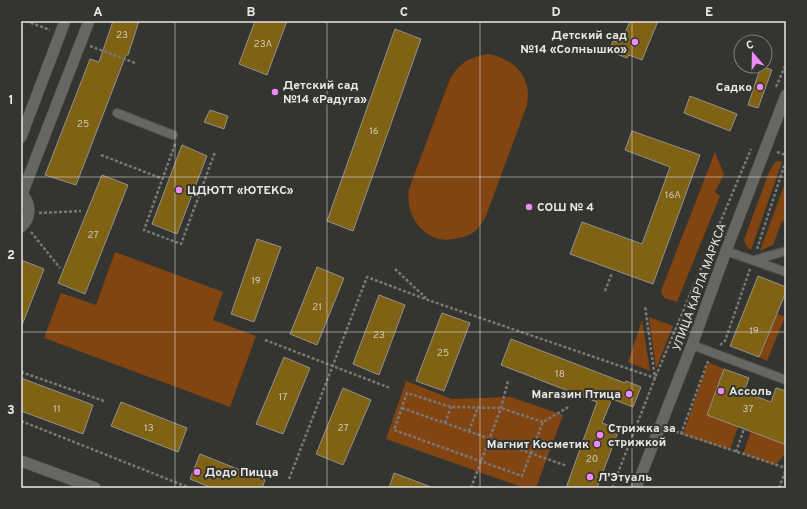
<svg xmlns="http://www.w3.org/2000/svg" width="807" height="509" viewBox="0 0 807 509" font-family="Overpass,sans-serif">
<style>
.green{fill:#824511}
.building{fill:#806215;stroke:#93918c}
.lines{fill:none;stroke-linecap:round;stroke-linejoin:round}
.service-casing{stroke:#51524e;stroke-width:10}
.pedestrian-casing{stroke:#51524e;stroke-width:12}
.minor-casing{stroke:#51524e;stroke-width:12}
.tertiary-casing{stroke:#51524e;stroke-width:12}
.path{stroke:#787875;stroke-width:2.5;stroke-dasharray:3 2;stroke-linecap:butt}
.service{stroke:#666762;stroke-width:8}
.pedestrian{stroke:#666762;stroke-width:11}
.minor{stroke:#666762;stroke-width:11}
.tertiary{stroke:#666762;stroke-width:11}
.grid{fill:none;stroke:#e7e7e4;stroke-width:1;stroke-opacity:0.55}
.poi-dot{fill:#ef8bf7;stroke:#343531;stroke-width:1.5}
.labels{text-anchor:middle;stroke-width:4;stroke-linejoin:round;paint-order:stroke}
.number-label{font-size:10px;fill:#cdc6b0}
.poi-label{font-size:12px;font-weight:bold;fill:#e7e7e4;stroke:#343531;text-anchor:start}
.street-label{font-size:12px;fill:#e7e7e4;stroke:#343531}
.neatline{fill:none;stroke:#e7e7e4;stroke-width:1.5}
.grid-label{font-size:13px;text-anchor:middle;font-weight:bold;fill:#e7e7e4}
</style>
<rect width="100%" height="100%" fill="#343531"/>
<path class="green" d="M489,54C516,60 532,77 527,105L486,216C484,220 481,225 477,229C473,234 465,237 458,238C428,247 404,218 409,189L450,79C460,62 470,57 489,54Z
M715,152L724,174L715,192L720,196L677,302L664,298L661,291Z
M779,161L782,162L751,250L747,247L744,240L769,172L775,162Z
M786,180V222L782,221L773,245L760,251Z
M115,252L223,292L213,320L256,336L230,407L44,338L61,293L96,305Z
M777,314L785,317L767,361L759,357Z
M649,317L673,326L656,369Z
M642,320L650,371L628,362Z
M708,362L724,369L738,427L730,450L683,435Z
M406,381L452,399L511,397L563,415L536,488H524L386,439Z
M751,431L784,443L786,438V453L775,465L743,454Z"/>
<path class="building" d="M113,21H139L128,55H126L76,185L45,175L90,59L99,62Z
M255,21H287L267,75L239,64Z
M630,21H658L642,60L629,55L627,58L609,51L613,41L621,43Z
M395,29L421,39L353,231L327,221Z
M761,66L772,70L758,108L748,105Z
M690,96L737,114L730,131L684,113Z
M210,110L228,116L224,129L204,122Z
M632,131L700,155L653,284L570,254L582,222L642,244L670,167L625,150Z
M182,145L207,156L177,234L152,224Z
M102,175L128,185L85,294L58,283Z
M257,239L281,247L254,322L231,314Z
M21,260L44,269L22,325H21Z
M317,267L344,278L317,345L290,334Z
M758,276L786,287V292L759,357L730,346Z
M379,295L405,305L379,375L353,364Z
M442,313L470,323L444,391L416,381Z
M511,339L625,383L626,381L641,387L633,407L612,399L602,423L619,429L597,488H566L597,402L501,365Z
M284,357L310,368L283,434L256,424Z
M724,369L749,378L744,392L771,402L776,388L786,391V437L784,444L707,415Z
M21,378L93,405L83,434L21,411Z
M343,388L371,400L343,465L316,454Z
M121,402L187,428L178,452L111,426Z
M200,454L265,480L262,488H212L190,479Z
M394,473L431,487L430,488H389Z"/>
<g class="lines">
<g class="service-casing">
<path id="service" d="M117,113L173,135
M726,251L786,272
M754,260L786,251
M692,345L786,380"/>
</g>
<g class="pedestrian-casing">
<path id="pedestrian" d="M21,137L65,21
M21,193C31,203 32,217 21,227
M22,194L89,21"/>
</g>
<g class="minor-casing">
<path id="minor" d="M636,488L692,345L726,251L786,95"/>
</g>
<g class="tertiary-casing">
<path id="tertiary" d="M21,461L95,488"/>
</g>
<path class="path" d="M26,21L50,30
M90,46L135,63
M776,87L786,64
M175,144L144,230L181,244L215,152
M777,152L786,155
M101,155L163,179
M39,213L81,211
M31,232L60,268
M757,249L786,160
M395,269L426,298
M605,291L612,273
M265,340L390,388
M720,345L725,341L750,269
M21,372L104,401
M757,397L760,388
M402,408L567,466
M21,421L190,488
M543,422L501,408L451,407L407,393L394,430L522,476L543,422L570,406
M445,423L451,407
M671,430L786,468
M469,431L478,407
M681,434L708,361
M736,452L744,429
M289,479L367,277L428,300L655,378L645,306
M21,487L24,488
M471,488L501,408L508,381
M612,488L655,378L751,149
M779,488L786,469"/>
<use href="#service" class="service"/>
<use href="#pedestrian" class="pedestrian"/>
<use href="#minor" class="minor"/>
<use href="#tertiary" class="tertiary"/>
</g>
<path class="grid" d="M175,21V488M327,21V488M480,21V488M632,21V488M21,177H786M21,332H786"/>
<g class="poi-dot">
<circle cx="635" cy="42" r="4"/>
<circle cx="760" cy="87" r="4"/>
<circle cx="275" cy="92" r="4"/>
<circle cx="179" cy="190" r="4"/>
<circle cx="529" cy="207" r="4"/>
<circle cx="721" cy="391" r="4"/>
<circle cx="629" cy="394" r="4"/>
<circle cx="600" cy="435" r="4"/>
<circle cx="597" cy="444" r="4"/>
<circle cx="197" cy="472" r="4"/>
<circle cx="590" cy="477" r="4"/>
</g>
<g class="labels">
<g class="number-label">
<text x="122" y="38">23</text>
<text x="263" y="47">23А</text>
<text x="83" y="127">25</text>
<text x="374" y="134">16</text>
<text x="673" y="198">16А</text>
<text x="93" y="238">27</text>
<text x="256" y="284">19</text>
<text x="317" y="310">21</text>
<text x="754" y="334">19</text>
<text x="379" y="338">23</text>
<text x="443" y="356">25</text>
<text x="560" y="377">18</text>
<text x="283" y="400">17</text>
<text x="57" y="412">11</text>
<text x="748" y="412">37</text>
<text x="149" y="431">13</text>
<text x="343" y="431">27</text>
<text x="592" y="462">20</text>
</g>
<g class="poi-label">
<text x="627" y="39" text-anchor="end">Детский сад<tspan x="627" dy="14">№14 «Солнышко»</tspan></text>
<text x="283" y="89">Детский сад<tspan x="283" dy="14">№14 «Радуга»</tspan></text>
<text x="752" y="91" text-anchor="end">Садко</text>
<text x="187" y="194">ЦДЮТТ «ЮТЕКС»</text>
<text x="537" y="211">СОШ № 4</text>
<text x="729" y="395">Ассоль</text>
<text x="621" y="398" text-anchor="end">Магазин Птица</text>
<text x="608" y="432">Стрижка за<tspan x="608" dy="14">стрижкой</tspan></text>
<text x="589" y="448" text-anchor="end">Магнит Косметик</text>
<text x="205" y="476">Додо Пицца</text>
<text x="598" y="481">Л'Этуаль</text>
</g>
<g class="street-label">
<text transform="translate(699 287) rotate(-70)" y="4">УЛИЦА КАРЛА МАРКСА</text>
</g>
</g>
<rect width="807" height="509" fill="none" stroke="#343531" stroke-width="44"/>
<g transform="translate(753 54) rotate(340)"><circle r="19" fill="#343531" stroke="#7c7c79"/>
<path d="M0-3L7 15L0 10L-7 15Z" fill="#ef8bf7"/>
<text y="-6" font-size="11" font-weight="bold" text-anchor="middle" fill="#e7e7e4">С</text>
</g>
<rect x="22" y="22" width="763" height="465" class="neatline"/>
<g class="grid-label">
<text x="98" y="16">A</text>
<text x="251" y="16">B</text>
<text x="404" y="16">C</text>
<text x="556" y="16">D</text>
<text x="709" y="16">E</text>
<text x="11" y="104">1</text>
<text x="11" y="259">2</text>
<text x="11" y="414">3</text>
</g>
</svg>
